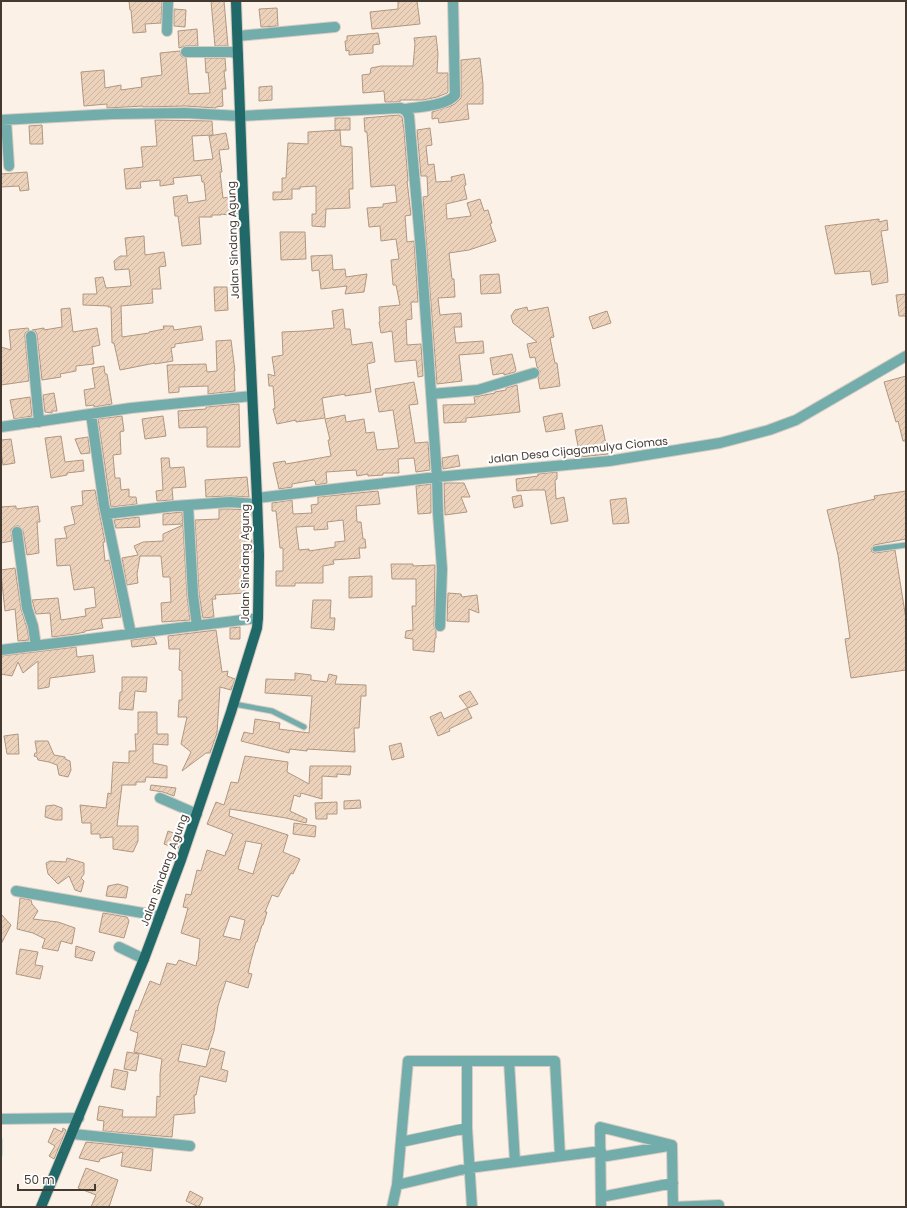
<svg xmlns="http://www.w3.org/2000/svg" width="907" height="1208" viewBox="0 0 907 1208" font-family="Poppins,sans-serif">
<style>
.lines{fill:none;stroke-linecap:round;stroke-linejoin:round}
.stream{stroke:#8fdad9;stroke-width:3}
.building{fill:url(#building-hatch);stroke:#b09781;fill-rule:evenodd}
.lane-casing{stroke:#d6ccc3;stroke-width:7}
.street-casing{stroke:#d6ccc3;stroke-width:12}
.primary-casing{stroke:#d6ccc3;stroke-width:12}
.lane{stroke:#72acab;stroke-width:5}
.street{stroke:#72acab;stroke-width:10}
.primary{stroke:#216868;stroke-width:10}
.labels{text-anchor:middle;stroke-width:4;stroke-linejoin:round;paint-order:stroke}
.street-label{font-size:11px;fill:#443a31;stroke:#fff}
</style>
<defs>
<pattern id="building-hatch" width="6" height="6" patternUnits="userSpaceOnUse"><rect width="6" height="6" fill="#ecd2bb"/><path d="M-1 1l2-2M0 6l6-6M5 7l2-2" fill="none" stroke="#ccb5a1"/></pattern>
</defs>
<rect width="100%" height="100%" fill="#fbf1e7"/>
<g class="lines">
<path class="stream" d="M1,1139V1155"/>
</g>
<path class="building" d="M129,1H162L161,23L145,24L146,32L133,33L131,10H130Z
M211,1H224L228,46H215Z
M398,1H417L420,24L372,29L370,12L398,9Z
M277,8L278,26L261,27L259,9Z
M174,9L186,10L185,27L174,26Z
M197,29L198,46H186L179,48L178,31Z
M378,33L380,44L373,45V53L349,55V50L346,51L345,41H347V36Z
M436,36L438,54L437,73H448V92L447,93L437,97L423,100H400V102H385L384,91L363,93L362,75L370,74L371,68L381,66H413L415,44L414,38Z
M180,51L181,56L186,58L189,94L210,93L208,72L206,73L205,58H225L226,71H224L226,89H222L223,106L216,107V108L185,106L143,107V106L107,108V104L84,106L81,72L104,70L105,88L121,85V90L142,87L141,78L162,75L160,53Z
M480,58L483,84V104H467L469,119L439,123L438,118L432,119V112L448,107L455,104L461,98V60Z
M272,86V100L259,101V87Z
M399,115L402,117L404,130L408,181H407L411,215L405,216L407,242L414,241L418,302H411L412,319L406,320L407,345L421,344L423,376L418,377L416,360L395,362L392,331L381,333L379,322H380L379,307L400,305L396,285H393L391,260L399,259L396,239L381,241L380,226L369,227L367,208L383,207V204L397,202L395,185L371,187L367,132H365L364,118Z
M335,118H350V130H335Z
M155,120L212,121L213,135L192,136L194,161L213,159L209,136L226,133L229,149L219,150L222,172H220L223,198L235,196L237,216L221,214V215H212V217H199L201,244L182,246L178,216H175L173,197L187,195L188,203L206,200L204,182H202L201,175L173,178L174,184L160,186V180L140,182L141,188L126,189L124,169L143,167L141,147L157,146Z
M42,125L43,144H30L29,126Z
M430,128L432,145L426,146L428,165L434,164L436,182L452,181L451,177L464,174L466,185L464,186L467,199L446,204L447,219L471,216L467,203L480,199L484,211L488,210L492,223L490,224L496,241L469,250L449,253L452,279H454L455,297L438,298L440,315L461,313L462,327H454L456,343L483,341L484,353L459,355L462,381L437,384L423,197L428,196L427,176H421L417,130Z
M340,130L341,146L352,147L353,189H349L350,208L326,209L325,227L312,226V214H316V186L300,187V189H292V199L273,200V192H282V178H286L288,143L308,144V132Z
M27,172L29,190L20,191L19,186L1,187V174Z
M879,219V222L887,220L888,230L881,231L887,269L888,282L872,285L870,271L835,274L825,226Z
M280,232H305L306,259L281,260Z
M144,236L145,255L164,252L166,266L159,267L161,289H152L153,303L121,306L122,337L149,333V332L164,329L163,326H173L174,330L201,326L203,340L175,344V347L171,348L173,361L155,364V363L120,370L114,343H112L111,307H108V306L83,305V294H97L95,278L103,277L106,288L131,286L129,269L115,270L114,261L120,256H127L125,238Z
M332,255L333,270L345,269L346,277L367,274L364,292L345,294L347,286L321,289L319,270L312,271L311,256Z
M499,274L501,293L481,294L480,275Z
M214,287H227L228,310L215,311Z
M906,294V316H899L896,295Z
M527,307L528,311L548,307L554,337L550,338L555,363H557L560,386L540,389L538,378L540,372L537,367L535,357L530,358L527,344L537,342L513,323L511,316L515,310Z
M70,308L73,332L97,328L100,345L92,347L94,364L76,366V371L60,374L61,377L42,380L37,335L36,332L32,330L44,328V330L62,327L61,309Z
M343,309L345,329H350L352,345L372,342L375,362L367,364L371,392L345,396V394L322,398L325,418L296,422V420L277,424L273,409L275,408L273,386H269L268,374L275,376L272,357L283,355L282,332L304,331L334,328L332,311Z
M607,311L611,323L593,329L589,317Z
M28,328L29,330L25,333V337L29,381L1,385V347L11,350L9,330Z
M231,340L235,371H234L235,391L208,394V386L179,387V392L169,393L167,365L206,364L207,372L217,371L216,341Z
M512,354L516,370L515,372L504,375V373L493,375L490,358Z
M104,366L105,374H107L112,404L94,407V405L86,406L84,390L95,388L92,368Z
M906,376V441H903L898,421L896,422L884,382Z
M414,382L418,404L409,405L415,443L428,442L430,470L416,472L414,458L398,459L399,473H383V475L368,476V474L357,476L356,470L326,472L327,483L316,485L315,481L314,480L292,484V487L279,489L273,463L285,461L286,464L331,456L328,440H330L325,419L345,415L346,422L364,419L366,433L374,432L377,450L399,448L393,410L379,412L375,389Z
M517,385L520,412L466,418V422L444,423L443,405L475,404L474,397L495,393V392L506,390V388Z
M54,393L57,411H52V413L45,412L43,395Z
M30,397L32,416L14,419L10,400Z
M239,404L240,447H207V427L179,428L178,411L206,409V407Z
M562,413L565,429L546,432L543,417Z
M122,416L124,431L120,432L121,454L113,455L115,478H120L121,490L129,489V497H136L137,504L111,507L98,419Z
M163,416L166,436L145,439L142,419Z
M602,425L608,454L580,457L575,430Z
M61,436L65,462L83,460L84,471L67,473V475L51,478L45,438Z
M88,437L90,453L81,454L75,439Z
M11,439L15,463L3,465L1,452V440Z
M458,455L460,466L443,469L442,458Z
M161,458H169L170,468L184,467L186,487L172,488L173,500L157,501L156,491L163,490Z
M557,472V479L555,480L556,499L564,497L568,521L551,524L545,490H533L517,491L516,479L538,476V474Z
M247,477L249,497L230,496L206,497L205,480Z
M444,483H464L470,497H461L467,512L445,515Z
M431,484V513L418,514L416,486Z
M95,490L105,542H103L105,561L109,560L121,617L101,619L103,628L85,631V632L75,634L52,637L50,613L36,614L32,600L58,598L61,620L86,616L85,609L96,607L94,587L74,590L70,565L57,566L55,539L67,538L64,527L75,524L71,507L83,505L82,491Z
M378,491L380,504L356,506L357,522H361L363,539H365L366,548H359L360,558L333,560L334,564L323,566V583H295V586H276V571H283V548H280L276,511H272V503L292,500L293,514L312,513L311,505L318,504V497ZM343,520L345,541L335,542V547L309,551V549L299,550L296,527L314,526V530L328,529L327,522Z
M906,491V539L874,545L871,549L872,552L875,553L895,550L906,619V670L851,678L845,639L850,638L838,555L827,510L875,499L874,496Z
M521,495L523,506L514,508L512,497Z
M626,498L629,523L613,524L610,500Z
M16,506V509L38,506L40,522H37L39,553L27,555L23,531L19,526H16L11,529L12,541L1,543V507Z
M219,509H230L251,510V517H247L248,540H252V552H245L244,566L245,593L215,595L216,599H212L214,617L203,618L199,594L195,520L219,519Z
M182,512L183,524L163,525V514Z
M139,517L140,527L116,528L114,520Z
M183,525L187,595L190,620L162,622L161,603L171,602L170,577H163L161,556H140L137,574L138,583L127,585L122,558L138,555L134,546L143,542L163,541V534Z
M391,564H413V566L435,565L434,626L436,631V638H435L434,652L413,650V639L405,638L406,631L413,630L412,606H416V579H392Z
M15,568L21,609L27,628L29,640L18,641L15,609L5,611L1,574V570Z
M372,576V597L349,598V577Z
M448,593L461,594L462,597L477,595L479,613L469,609V622L447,621Z
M313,600H331L330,618H335L334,630L311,628Z
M240,627V639H230V628Z
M216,630L222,672L228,671L227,676L235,679L231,690L220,687L217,733L210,753H206L182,771L191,752L181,744L187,717H178L179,700H182V671L179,670L180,649H169L168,636Z
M154,637L157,644L132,647L131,640Z
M76,647L77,657L93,655L95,672L50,678L49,687L38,689V661L23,673L18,662L12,676L1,674V656Z
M295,673L311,675V680L327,682L329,674L337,676L335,684L366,685V696H361L359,728H354L355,752L307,749V751L290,749L289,753L241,741L244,732L253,734L255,719L280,723L279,729L309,733L312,696L265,693L266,679L295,680Z
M122,677H147L146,692L135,691L133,710L119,709L120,692H122Z
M470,691L478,704L468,708L459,696Z
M467,708L472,718L449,729L450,731L438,736L430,717L441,712L444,719Z
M138,712H157V734H168V745L153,744V763L167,766V778L146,777L145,782H136V785H122L117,826H138V841L133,852L113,849V837L100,838V834H91V823H82L80,805L106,808L108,793L111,794L113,762L129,763V751H136L135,734H138Z
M18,734L19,754H7L4,736Z
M35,741H48L54,755L65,757V759L70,761L71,770L68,777L59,775L57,765L49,762L38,760L37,757L34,756L35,753H37Z
M401,743L404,757L392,760L389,746Z
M245,756L288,762L287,772L309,784L310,766H351L350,775L337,774V777L322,776V799L301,793L300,797L294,795L290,811L307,819L306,823L286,818L230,809L229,816L288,835L283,852L300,859L293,874L291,873L278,897L272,895L265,912H267L263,925H262L257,942H256L251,960L248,973L252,974L248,988L226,981L218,1006L214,1031L208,1050L182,1044L178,1061L206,1067L211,1048L225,1052L221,1069L228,1071L226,1082L200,1076L196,1095H194L195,1113L174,1115L172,1137L103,1131L104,1121L97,1120L99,1106L123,1110L122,1117H156L157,1096L160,1097V1074L162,1059L134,1052L138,1033L130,1030L136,1010L138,1011L150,981L160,985L167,963L176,965L179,960L196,966L197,961H198L200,939L181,933L188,908L183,907L186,894L191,895L197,870L201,871L207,850L225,856L226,851H227L233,834L207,824L216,802L224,805L231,782L238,783ZM246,841L262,844L253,874L238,869ZM230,916L245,920L240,940L223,936Z
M151,785L176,788L174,796L163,792L150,790Z
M360,800L361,808L344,809V801Z
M337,802V814H327V819H316L315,803Z
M54,805L62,808V820H55L45,817L46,806Z
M294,823L316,826L315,837L293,834Z
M168,831L182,836L178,849L164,844Z
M67,858L84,863V874L81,878L84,881L81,892L75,890L69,876L58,884L48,874L46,863L50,861L66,862Z
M118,884L128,887L126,898L106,896L108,886Z
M20,898L31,900L32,904L38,911L33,919L58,922L75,928L72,944L61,941L58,951L42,948L45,939L33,933L17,929Z
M103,913L127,917L129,921L124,938L99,932Z
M1,914L11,925L1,944Z
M76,946L95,952L92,961L75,957Z
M20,949L38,952L35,965L43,966L40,979L16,974Z
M127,1052L139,1054L136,1071L124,1069Z
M114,1069L128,1072L125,1090L111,1087Z
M54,1128L62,1132L63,1128L66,1130L54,1159L49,1156L55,1146L48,1142Z
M86,1142L153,1149L151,1171L121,1166L123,1152L100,1159L99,1162L79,1158Z
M86,1168L118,1180L109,1207H91L96,1195L78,1188Z
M190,1191L203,1198L199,1207L186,1201Z"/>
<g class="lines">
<g class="lane-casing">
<path id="lane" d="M875,549L906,545
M234,704L272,711L304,727"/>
</g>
<g class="street-casing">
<path id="street" d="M167,31L168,1
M238,36L335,27
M186,52H232L238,55
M404,109C417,107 447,106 455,95L453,1
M1,120L113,114L185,113L240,116L401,108L406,111L409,116L421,251L437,477L438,513L442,569L440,626
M6,120L9,166
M31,336L39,422
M431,394L478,390L534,373
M91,414L104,505L106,514L174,506L230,502L257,504
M1,427L131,408L252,396
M257,498L437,477L609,461L720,443L769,430L796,420L906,356
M188,505L193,595L197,626
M106,514L131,634
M17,532L27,608L33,626L36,646
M1,650L258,618
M160,798L197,814
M16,891L160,916
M119,947L144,959
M467,1061V1128L472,1207
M509,1061L515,1162
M1,1119L79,1118
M73,1134L190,1146
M401,1142L467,1128
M672,1145L673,1207
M601,1157L668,1146
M397,1185L408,1061H555L560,1156
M601,1197L673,1183
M392,1207L397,1185L469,1168L601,1151
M601,1207L600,1127L672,1145
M673,1207L719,1205"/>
</g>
<g class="primary-casing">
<path id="primary" d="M41,1207L144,959L181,860L231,712L257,628L258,618L259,555L257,498L243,196L236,1"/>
</g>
<use href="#lane" class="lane"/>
<use href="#street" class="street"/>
<use href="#primary" class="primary"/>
</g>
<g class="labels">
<g class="street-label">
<text transform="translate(233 240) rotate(-92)" y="4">Jalan Sindang Agung</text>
<text transform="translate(578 450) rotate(-6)" y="4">Jalan Desa Cijagamulya Ciomas</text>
<text transform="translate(245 563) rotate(-90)" y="4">Jalan Sindang Agung</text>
<text transform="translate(164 870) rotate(-70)" y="4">Jalan Sindang Agung</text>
</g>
</g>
<rect width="907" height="1208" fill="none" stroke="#443a31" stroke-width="4"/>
<path d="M18 1184v6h77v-6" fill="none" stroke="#443a31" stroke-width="2"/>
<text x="24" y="1184" font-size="12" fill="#443a31" stroke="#ffffff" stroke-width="3" paint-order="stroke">50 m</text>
</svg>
